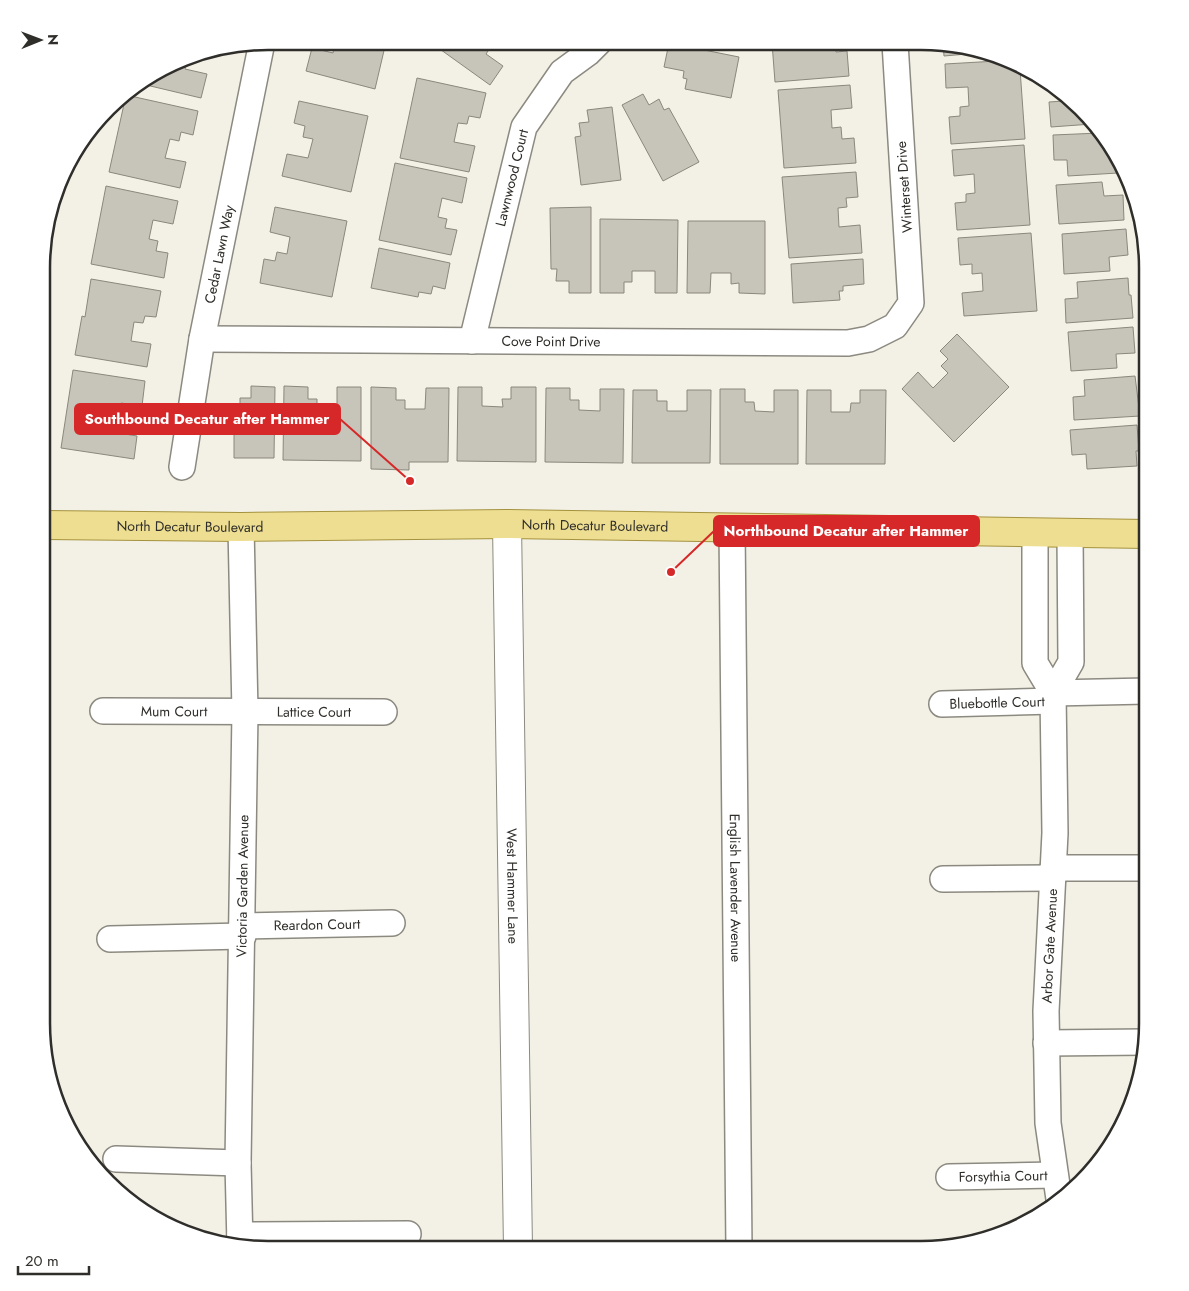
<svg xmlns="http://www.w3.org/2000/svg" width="1189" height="1291" viewBox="0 0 1189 1291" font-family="Jost,sans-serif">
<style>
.building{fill:#c7c4b9;stroke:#8a877d}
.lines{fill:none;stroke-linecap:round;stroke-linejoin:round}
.minor-casing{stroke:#8c8a80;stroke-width:28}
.tertiary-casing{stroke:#8c8a80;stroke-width:30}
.primary-casing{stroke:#a4923e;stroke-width:30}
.minor{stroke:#fff;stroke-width:25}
.tertiary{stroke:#fff;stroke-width:28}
.primary{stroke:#eede91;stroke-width:28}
.labels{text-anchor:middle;stroke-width:4.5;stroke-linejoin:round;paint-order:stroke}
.street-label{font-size:14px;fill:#2f2e2a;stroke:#fff}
.rim{fill:none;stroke:#2f2e2a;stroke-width:2.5}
.leader{fill:none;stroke:#d62828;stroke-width:2}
.callout-dot{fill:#d62828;stroke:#fff;stroke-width:2}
.callout{fill:#d62828;stroke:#d62828;stroke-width:2}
.callout-label{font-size:15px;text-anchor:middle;font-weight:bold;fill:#fff}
</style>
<rect width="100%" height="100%" fill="#f3f1e5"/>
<path class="building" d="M335,41L386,42L375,89L306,71L312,48L333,53Z
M430,42H494L486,54L503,66L490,85Z
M669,43L739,57L731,98L685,89L687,79L683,78L684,71L664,67Z
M772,43H835L836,52L847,51L849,76L775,82Z
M943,43H950L978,53L944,56Z
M188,57L185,69L207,74L201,98L142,84Z
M997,61L1020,69L1025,139L951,144L949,117L960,116V107L969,106L968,87L946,88L945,64Z
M417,78L486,93L480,118L469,116L467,124L458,123L454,142L475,146L469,172L400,158Z
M850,85L852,108L831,110L832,128L841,127L842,139L854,138L856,163L784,168L778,90Z
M643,94L649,105L659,99L664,110L669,108L699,162L663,181L622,105Z
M126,95L198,111L193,135L181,132L179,141L170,139L165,158L186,162L180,188L109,172Z
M1063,95L1092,124L1051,127L1049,102L1063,101Z
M299,101L368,116L351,192L282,176L287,154L308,158L313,139L303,137L305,126L294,123Z
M612,107L621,180L581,185L575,137L581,136L579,123L589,122L587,110Z
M1100,133L1110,142L1117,157L1118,173L1068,176L1067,160H1054L1053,135Z
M1024,145L1030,225L957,230L955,203L966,202V194L975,193L974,174L954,176L952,150Z
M395,163L467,178L462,203L442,198L438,217L447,219L445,228L457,230L451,255L379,240Z
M856,172L858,197L846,198L847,207L838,208L839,227L860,225L862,253L789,258L782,177Z
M1102,182L1104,196L1123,195L1124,220L1059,224L1056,185Z
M106,186L178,201L173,224L153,220L149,239L158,241L156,251L168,253L164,278L91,264Z
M275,207L347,221L332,297L260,283L264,259L275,261L277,252L287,254L290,237L270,232Z
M591,207V293H569V281H556L557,269H551L550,208Z
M600,219L678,220L677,293H655V271H632V282H624V293H600Z
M688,221H765V294L739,293V283L731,284V273H711L710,293H687Z
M1126,229L1128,255L1109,257L1110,271L1064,274L1062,234Z
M1031,233L1037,311L964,316L962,293L983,291L982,273L972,274V264L960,265L958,238Z
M379,248L450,263L445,289L433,286L431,294L419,292L418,297L371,288Z
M863,259L864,284L843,286V291H839L840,300L793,303L791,264Z
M1128,278L1129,295H1131L1133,318L1066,323L1065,299L1078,298L1077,282Z
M91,279L161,291L156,317L145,316L143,323L134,322L131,341L151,344L147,367L75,355L82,316L85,317Z
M1133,327L1135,353L1116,354L1117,368L1071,371L1068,332Z
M957,334L1009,387L954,442L902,389L918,372L933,388L948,373L941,366L948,359L940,351Z
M73,370L145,381L142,406L121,403L118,422L127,423L125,434L137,436L134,459L61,448Z
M1135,376L1140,416L1074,420L1073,397L1085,396L1084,380Z
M251,386L275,387L274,458H234V411L240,412V398H251Z
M284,386L308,387V399H317V408H337V387H361V461L283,460Z
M371,387L396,388V400H405V409H425L426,388H449L448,462H409V470L371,469Z
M458,387H482V406L503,407L502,399H511V387H536V462L457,461Z
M546,388H570V400H579V410L600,411V389H624L623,463L545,462Z
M720,389H745V402H754L755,411L774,412V390H798V464H720Z
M633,390H657V401H667V411H687V390H711L710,463H632Z
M807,390H831V412H850L851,403H860V390H886L885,464H806Z
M1137,425L1139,451H1136L1137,466L1087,469L1086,454L1072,455L1070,430Z"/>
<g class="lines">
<g class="minor-casing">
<g id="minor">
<path id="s1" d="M202,339L848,343L869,339L895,326L911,303L895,43"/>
<path id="s2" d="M472,341L524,127L562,72L588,53L599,42"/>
<path id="s3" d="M182,467L202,339L262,42"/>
<path id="s4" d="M732,527L739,1249"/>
<path d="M1035,533V663L1053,693"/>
<path d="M1053,693L1147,691"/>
<path id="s5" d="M942,704L1053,701"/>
<path id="s6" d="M103,711L384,712"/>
<path d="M1053,868H1147"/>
<path d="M943,879L1053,878"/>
<path id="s7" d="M243,926L392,923"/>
<path d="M110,939L243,936"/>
<path d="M1046,1043L1146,1042"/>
<path d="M116,1159L238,1163"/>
<path id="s8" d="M949,1177L1055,1175"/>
<path id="s9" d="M1059,1199L1048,1123L1046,1011L1055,833L1053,693L1071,662L1070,534"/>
<path d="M240,1235L408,1234"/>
<path id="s10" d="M240,1245L238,1163L245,712L241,527"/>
</g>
</g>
<g class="tertiary-casing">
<g id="tertiary">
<path id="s11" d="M507,524L518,1249"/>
</g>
</g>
<g class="primary-casing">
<g id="primary">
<path id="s12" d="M44,525L241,527L507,524L1147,534"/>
</g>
</g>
<use href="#minor" class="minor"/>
<use href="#tertiary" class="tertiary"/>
<use href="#primary" class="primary"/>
</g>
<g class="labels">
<g class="street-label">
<text dy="5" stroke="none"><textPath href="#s2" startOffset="168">Lawnwood Court</textPath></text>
<text transform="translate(904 187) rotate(-94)" y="5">Winterset Drive</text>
<text dy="5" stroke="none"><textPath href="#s3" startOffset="216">Cedar Lawn Way</textPath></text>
<text dy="5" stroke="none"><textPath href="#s1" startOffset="349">Cove Point Drive</textPath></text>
<text dy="5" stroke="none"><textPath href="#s12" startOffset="551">North Decatur Boulevard</textPath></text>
<text dy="5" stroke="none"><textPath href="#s12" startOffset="146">North Decatur Boulevard</textPath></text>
<text dy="5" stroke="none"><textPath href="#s5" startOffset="55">Bluebottle Court</textPath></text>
<text dy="5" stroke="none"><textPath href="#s6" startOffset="71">Mum Court</textPath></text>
<text dy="5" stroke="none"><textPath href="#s6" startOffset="211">Lattice Court</textPath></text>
<text dy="5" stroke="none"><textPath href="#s10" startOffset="359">Victoria Garden Avenue</textPath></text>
<text dy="5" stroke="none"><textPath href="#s11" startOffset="362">West Hammer Lane</textPath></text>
<text dy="5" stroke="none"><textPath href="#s4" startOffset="361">English Lavender Avenue</textPath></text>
<text dy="5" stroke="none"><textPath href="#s7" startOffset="74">Reardon Court</textPath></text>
<text dy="5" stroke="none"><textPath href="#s9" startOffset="254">Arbor Gate Avenue</textPath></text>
<text dy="5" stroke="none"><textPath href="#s8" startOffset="54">Forsythia Court</textPath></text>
</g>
</g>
<path d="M0 0H1189V1291H0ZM268 50H921A218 218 0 0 1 1139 268V1023A218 218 0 0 1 921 1241H268A218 218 0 0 1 50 1023V268A218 218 0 0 1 268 50Z" fill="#fff" fill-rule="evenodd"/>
<path class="rim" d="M268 50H921A218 218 0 0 1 1139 268V1023A218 218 0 0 1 921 1241H268A218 218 0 0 1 50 1023V268A218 218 0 0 1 268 50Z"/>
<path class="leader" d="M410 481L340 419M671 572L714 531"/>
<g class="callout-dot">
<circle cx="410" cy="481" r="5"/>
<circle cx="671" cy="572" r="5"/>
</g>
<g class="callout">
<rect x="75" y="404" width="265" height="30" rx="5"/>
<rect x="714" y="516" width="265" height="30" rx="5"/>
</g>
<g class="callout-label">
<text x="207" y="424">Southbound Decatur after Hammer</text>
<text x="846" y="536">Northbound Decatur after Hammer</text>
</g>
<g transform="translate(40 40) rotate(89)" stroke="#ffffff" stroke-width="4" paint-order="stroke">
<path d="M0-4L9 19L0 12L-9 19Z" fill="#2f2e2a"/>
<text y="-8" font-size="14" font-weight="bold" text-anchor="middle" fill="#2f2e2a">N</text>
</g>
<path d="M18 1266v8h71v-8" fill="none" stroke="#2f2e2a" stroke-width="2.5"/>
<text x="25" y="1266" font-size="15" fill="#2f2e2a" stroke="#ffffff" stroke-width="4" paint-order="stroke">20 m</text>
</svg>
